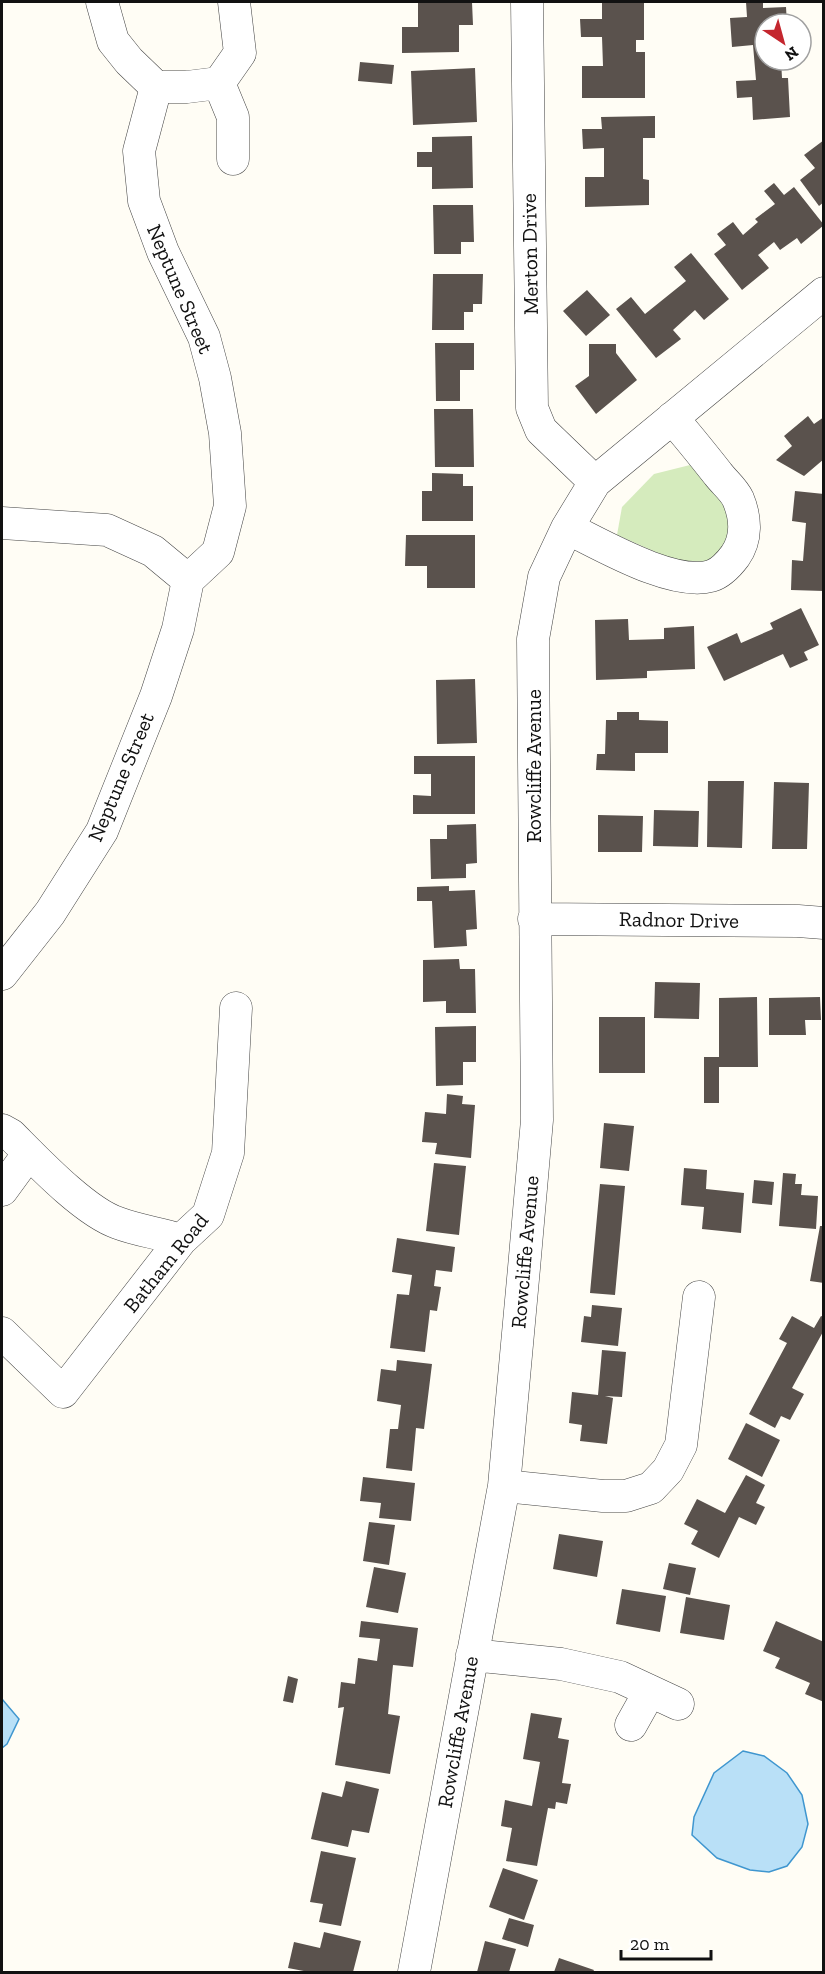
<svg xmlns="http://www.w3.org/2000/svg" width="825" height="1974" viewBox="0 0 825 1974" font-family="'Zilla Slab',serif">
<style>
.green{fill:#d5ebbd}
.water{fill:#b9e0f7;stroke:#3f96cf;stroke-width:1.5}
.building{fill:#5a524d}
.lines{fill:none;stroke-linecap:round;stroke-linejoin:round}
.minor-casing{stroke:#444;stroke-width:33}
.minor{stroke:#fff;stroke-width:32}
.labels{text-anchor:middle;stroke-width:6;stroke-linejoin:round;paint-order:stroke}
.street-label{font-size:21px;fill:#111;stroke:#fff}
</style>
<rect width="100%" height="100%" fill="#fffdf5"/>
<path class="green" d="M698,463L723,498L736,538L711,564L676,561L617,535L622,507L654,474Z"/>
<path class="water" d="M2,1699L19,1719L7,1744L2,1748Z
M743,1751L764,1756L787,1773L802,1795L808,1824L802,1847L787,1866L769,1872L750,1870L717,1858L692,1835L694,1817L714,1773Z"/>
<path class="building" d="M418,2H472L473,25H459V52L402,53V27H418Z
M602,2H644V40H636V52H645V98H582V66H603L602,37H581L580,19H602Z
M746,2H763V8L786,7L787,24H765V60H781L782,78H788L790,117L753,120L752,97L737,98L736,81L756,80L753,45L732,47L730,18L747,17Z
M360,62L394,65L392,84L358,81Z
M475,68L477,122L413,125L411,71Z
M655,116V138H643V179L649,180V205L585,207V177H604V148L583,149L582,129H602L601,117Z
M472,136L473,188L432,189V167H417V152H432V137Z
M824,140V202L819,206L800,180L815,168L804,155Z
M774,183L784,195L794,187L824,225L801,244L797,238L780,250L774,242L758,255L769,268L742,290L714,254L726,245L717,234L733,222L743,235L758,222L755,219L775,204L764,191Z
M433,205H473L474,242H461V254H434Z
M691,253L729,299L704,320L695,310L673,330L681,339L656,358L616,309L631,297L645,314L686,281L674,267Z
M433,274H483L482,304H473V312H464V330H432Z
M587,290L610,315L586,336L563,311Z
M435,343H474V370H460V401H436Z
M589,344H616V353L637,380L596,414L575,386L589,376Z
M434,409H473L474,467H435Z
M808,416L814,424L824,417V459L804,476L776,460L792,446L784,436Z
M432,473L463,474V486H473V521H422V491H432Z
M795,491L824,494V591L791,590L792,560L803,561L806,523L792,521Z
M406,535H475V588H427V566H405Z
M801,608L819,645L804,652L808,660L790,668L783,654L724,681L707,647L737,633L741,643L773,629L770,623Z
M628,619L629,640L664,639V628L694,626L695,669L647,671V678L596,680L595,620Z
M475,679L477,743L437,744L436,680Z
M617,712H639V720L668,721V753H635V771L596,770L597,754H605L606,720H617Z
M414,756H475V814H413V795L431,796V774H414Z
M708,781H744L742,848L707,847Z
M774,782L809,783L807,849H772Z
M654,810L699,811L698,847L653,846Z
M598,815L643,816L642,852H598Z
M476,824L477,863L466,864V878L431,879L430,839H447V825Z
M449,886V891L475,890L477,929L466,930L467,946L434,948L432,901H417V887Z
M459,959L460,969H475L476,1013H446V1001L423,1002V960Z
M655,982L700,983L699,1019L654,1018Z
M757,997L758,1067H719V1103H704V1057H719V998Z
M820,997L821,1020H805L806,1035H769V998Z
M599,1017H645V1073H599Z
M476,1026V1062H463V1085L436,1086L435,1027Z
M447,1094L463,1096L462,1104L475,1105L471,1158L435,1154L437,1143L422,1142L425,1112L446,1114Z
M604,1123L634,1126L629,1171L600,1168Z
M434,1163L466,1166L459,1235L426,1231Z
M684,1168L707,1170L706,1189L744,1193L741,1233L702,1229L704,1207L681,1205Z
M783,1173L796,1174L795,1184H802L801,1195L818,1196L816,1229L779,1226Z
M754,1180L774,1182L772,1205L752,1203Z
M600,1184L625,1186L615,1295L590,1293Z
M820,1226H824V1283L810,1281Z
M397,1238L455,1247L452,1272L436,1270L434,1286L441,1287L437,1311L430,1310L425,1352L390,1348L397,1294L409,1295L412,1275L392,1272Z
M592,1305L622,1308L618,1346L581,1342L584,1316L591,1317Z
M792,1316L814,1328L821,1316L824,1317V1330L792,1388L804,1394L790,1420L781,1416L775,1428L749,1414L787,1343L779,1339Z
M602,1350L626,1352L622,1397L605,1396L613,1398L607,1444L580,1441L582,1425L569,1423L572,1392L598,1395Z
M397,1360L432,1364L424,1429L416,1428L412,1471L386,1468L390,1429H398L401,1405L377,1401L381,1369L396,1371Z
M746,1423L780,1440L762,1477L728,1459Z
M746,1475L765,1485L756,1503L765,1507L756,1525L739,1517L719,1558L691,1544L698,1531L684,1524L697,1499L725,1513Z
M363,1477L415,1483L411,1521L379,1518L381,1503L360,1501Z
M369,1522L395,1525L389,1565L363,1561Z
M559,1534L603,1541L597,1577L553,1569Z
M669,1563L696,1568L690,1595L663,1589Z
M374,1567L406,1573L398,1613L366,1607Z
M622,1589L666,1596L660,1632L616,1624Z
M686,1597L730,1605L724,1640L680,1633Z
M361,1621L418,1628L413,1667L393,1665L388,1714L400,1716L390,1774L335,1765L344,1707L338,1708L341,1682L355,1684L358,1658L377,1661L380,1639L359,1637Z
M776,1621L824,1642V1702L805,1694L810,1683L775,1668L780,1658L763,1651Z
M288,1676L298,1679L293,1703L283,1701Z
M531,1713L562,1718L558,1738L569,1740L562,1783L571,1784L567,1804L556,1802L555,1809L548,1808L537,1866L506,1861L512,1828L501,1826L505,1800L532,1806L540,1762L523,1759Z
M346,1781L379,1789L369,1833L352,1830L348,1847L311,1839L322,1792L342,1797Z
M321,1851L356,1858L341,1926L319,1922L323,1904L310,1902Z
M503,1868L538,1880L524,1920L489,1907Z
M509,1918L534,1925L528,1947L502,1939Z
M324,1932L361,1941L353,1972H309L288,1968L294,1942L320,1948Z
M485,1941L516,1949L509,1972H477Z
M559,1958L594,1970L593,1972H554Z"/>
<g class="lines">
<g class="minor-casing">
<path id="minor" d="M527,2L532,408L541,430L595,482
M219,83L233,117V159
M156,87H187L219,83L240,53L234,2
M2,523L107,530L153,551L188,580
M567,528C602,545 673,587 711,576C721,573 729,564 735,556C747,539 746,518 738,499C734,490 724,482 718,474C703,455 688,436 672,418
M534,919L798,921L824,923
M2,974L50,913L102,831L156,696L178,629L188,580L218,552L230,506L225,433L215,378L204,337L163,252L144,201L139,151L156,87L129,61L113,41L102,2
M2,1130L11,1135C37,1161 85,1212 118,1223C139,1231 160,1233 181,1240
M2,1190L29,1153
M2,1333L63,1392L181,1240L208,1215L228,1153L236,1008
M504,1486L603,1496H626L651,1488L668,1470L681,1445L699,1297
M472,1655L561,1664L620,1677L678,1704
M631,1725L650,1691
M414,1972L504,1486L524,1268L537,1120L533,639L544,577L567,528L595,482L824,293"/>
</g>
<use href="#minor" class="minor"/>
</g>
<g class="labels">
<g class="street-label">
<text transform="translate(530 254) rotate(-91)" y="7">Merton Drive</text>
<text transform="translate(180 289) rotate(67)" y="7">Neptune Street</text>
<text transform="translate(534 766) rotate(-90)" y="7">Rowcliffe Avenue</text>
<text transform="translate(121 777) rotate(-67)" y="7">Neptune Street</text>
<text transform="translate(679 920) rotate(1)" y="7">Radnor Drive</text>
<text transform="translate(525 1252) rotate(-85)" y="7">Rowcliffe Avenue</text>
<text transform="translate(166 1263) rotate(-51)" y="7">Batham Road</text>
<text transform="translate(458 1732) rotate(-80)" y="7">Rowcliffe Avenue</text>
</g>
</g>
<rect width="825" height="1974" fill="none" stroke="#111111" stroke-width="6"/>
<g transform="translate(783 42) rotate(144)"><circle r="28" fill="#ffffff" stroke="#a0a0a0" stroke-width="1.5"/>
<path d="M0-4.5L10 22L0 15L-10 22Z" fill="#c4262e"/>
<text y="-9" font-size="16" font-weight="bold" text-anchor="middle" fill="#111111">N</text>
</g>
<path d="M621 1950v9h90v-9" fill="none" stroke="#111111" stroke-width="3"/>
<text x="630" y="1950" font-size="18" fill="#111111" stroke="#ffffff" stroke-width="4.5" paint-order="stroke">20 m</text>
</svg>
